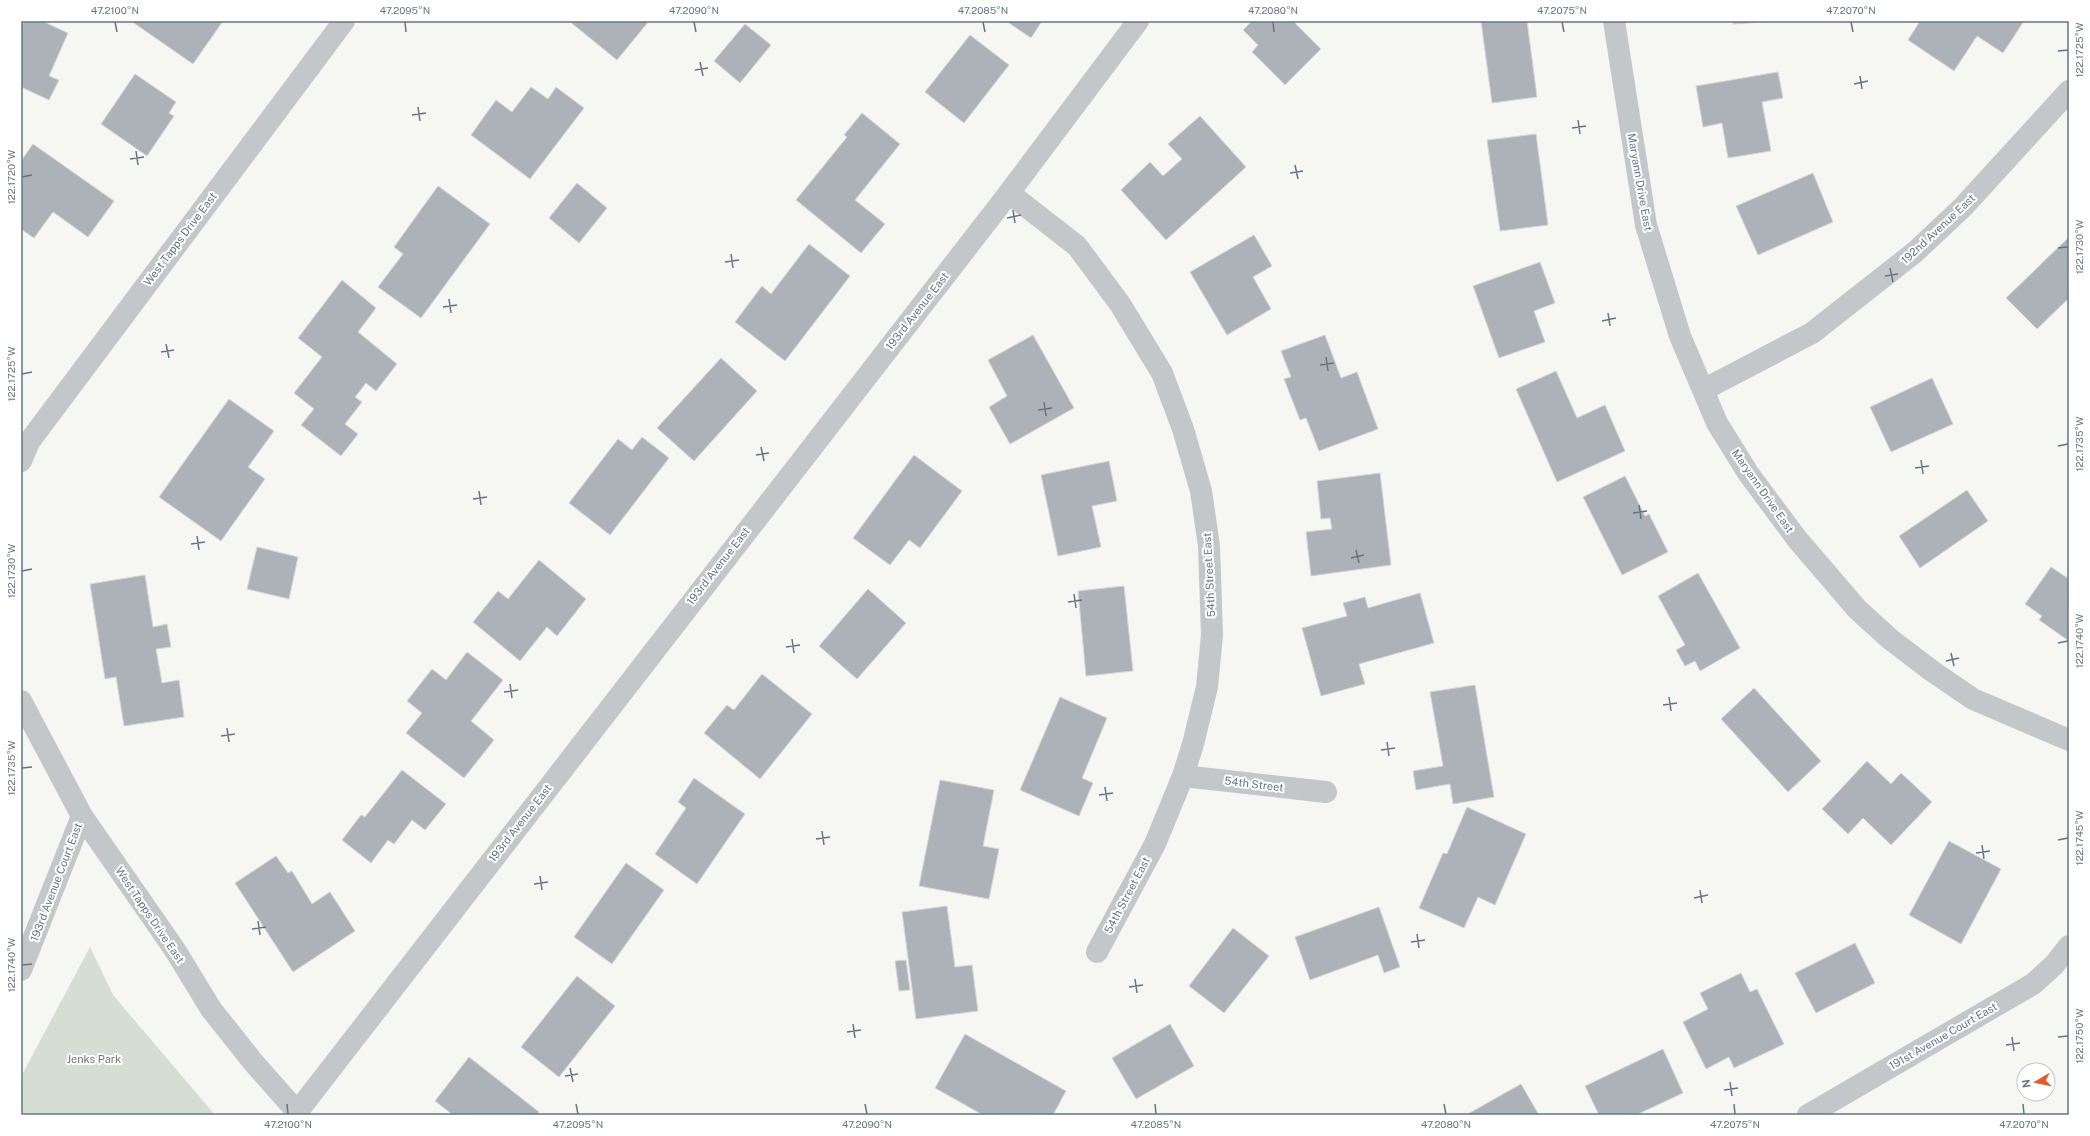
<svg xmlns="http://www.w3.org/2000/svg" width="2090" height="1136" viewBox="0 0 2090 1136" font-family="'Public Sans',sans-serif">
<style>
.green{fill:#d6ddd3}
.building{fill:#acb2b8;stroke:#d7d7d5}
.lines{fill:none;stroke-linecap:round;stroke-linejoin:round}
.minor{stroke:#c3c7ca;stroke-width:22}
.ticks{fill:none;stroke:#657483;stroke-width:1.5}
.labels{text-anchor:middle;stroke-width:4;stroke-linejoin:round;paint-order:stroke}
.street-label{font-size:11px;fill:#657483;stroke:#fff}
.park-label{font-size:11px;fill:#677a64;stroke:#fff}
.neatline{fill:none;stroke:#657483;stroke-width:1.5}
.ticks-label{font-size:10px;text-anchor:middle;fill:#657483}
</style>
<rect width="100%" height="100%" fill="#f6f6f2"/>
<path class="green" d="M90,947L113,995L215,1115H21L23,1073Z"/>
<path class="building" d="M24,21H42L68,33L49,76L59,80L49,100L21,87V28Z
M131,21H223L193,64Z
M569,21H649L617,60Z
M1006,21H1042L1031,38Z
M1252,21H1293L1321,49L1285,85L1252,52L1258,45L1243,30Z
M1481,21H1527L1537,97L1492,103Z
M1733,21H1780L1733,24Z
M1920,21H2024L2003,53L1977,36L1954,71L1908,40Z
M745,24L771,45L740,83L714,61Z
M970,35L1009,65L964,123L925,92Z
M1778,72L1783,98L1762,102L1771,151L1728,158L1722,123L1703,127L1696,86Z
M135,74L176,102L169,113L174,116L147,156L101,124Z
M531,87L548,99L556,87L584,108L530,179L471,135L496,100L512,112Z
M862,113L900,144L855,200L885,224L861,253L796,200L847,137L844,135Z
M1200,116L1246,167L1166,240L1121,190L1150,162L1163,176L1182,159L1168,144Z
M1536,134L1548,225L1500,231L1487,140Z
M33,144L114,201L88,237L53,212L34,238L21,229V161Z
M1813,173L1833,222L1758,255L1736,206Z
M577,183L607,208L579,243L549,218Z
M438,186L490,224L421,318L378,287L403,254L394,247Z
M1254,235L1272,266L1253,277L1271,309L1227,335L1190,272Z
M2069,237V298L2037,329L2006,298Z
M809,244L850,276L785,361L735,322L762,286L771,294Z
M1540,262L1555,303L1534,311L1545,342L1499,358L1473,286Z
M342,280L376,308L358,332L397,364L376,391L366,383L355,397L362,402L345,424L358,434L341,456L301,425L314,409L294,393L322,357L298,338Z
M1033,335L1074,408L1010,444L989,407L1007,396L988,360Z
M1325,335L1341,378L1357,372L1378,429L1319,451L1306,418L1300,420L1284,379L1291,377L1281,351Z
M721,358L757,391L694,461L657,428Z
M1556,371L1577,418L1605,405L1625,451L1557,482L1516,389Z
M1932,378L1953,424L1891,452L1870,407Z
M229,399L274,431L248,467L265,479L221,541L159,497Z
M642,437L669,458L610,535L569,503L618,439L632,450Z
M914,455L962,491L920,548L909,540L890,565L853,538Z
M1109,461L1117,501L1092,506L1101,547L1058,556L1041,475Z
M1380,473L1391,565L1311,576L1306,532L1332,529L1330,518L1321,519L1317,481Z
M1625,476L1645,516L1649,514L1668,552L1622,575L1583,497Z
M1967,490L1988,521L1920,568L1899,536Z
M257,547L298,557L289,599L247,589Z
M539,560L586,599L557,636L547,627L520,661L473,622L498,591L508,599Z
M2051,567L2069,579V641L2039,620L2042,616L2025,604Z
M1698,573L1740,648L1700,671L1695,661L1685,666L1676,650L1685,645L1658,596Z
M145,575L153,627L167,624L171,647L156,649L162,683L179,680L184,717L124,726L116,677L105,679L90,584Z
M1124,586L1133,671L1086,676L1078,591Z
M868,589L906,623L857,679L819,646Z
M1420,593L1434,643L1359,664L1365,684L1321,696L1302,628L1347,616L1343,603L1365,597L1368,608Z
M467,652L503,680L471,721L494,740L464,778L406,733L422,713L407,701L432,669L446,680Z
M762,674L812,714L760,779L704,733L727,705L734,710Z
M1475,685L1494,797L1453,804L1450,784L1416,790L1413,771L1443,766L1430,692Z
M1754,688L1821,761L1788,792L1721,719Z
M1060,697L1107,718L1082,778L1093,783L1079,816L1020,790Z
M1867,761L1891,784L1901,773L1932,802L1891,845L1863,818L1848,834L1822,809Z
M402,770L446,804L425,830L412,820L394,844L388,840L371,863L342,840L361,815L365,817Z
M694,778L745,814L697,884L655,854L686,808L678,802Z
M940,780L994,790L983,846L999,849L989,899L919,886Z
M1467,807L1526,834L1495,905L1478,897L1464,928L1419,908L1443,853L1447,854Z
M1949,841L2001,869L1961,944L1909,915Z
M276,856L288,873L292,871L312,904L330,892L355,931L293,972L235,883Z
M626,863L664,890L612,964L574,937Z
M947,906L955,967L972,965L978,1011L916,1019L902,912Z
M1379,907L1400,967L1384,973L1378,955L1310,980L1295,937Z
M1233,928L1269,956L1224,1013L1189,986Z
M1855,943L1875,983L1816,1013L1795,973Z
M906,960L910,990L899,991L895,961Z
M1741,973L1750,992L1757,989L1784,1044L1734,1068L1729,1057L1706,1069L1683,1022L1708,1009L1700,993Z
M577,976L615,1006L559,1077L521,1047Z
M1170,1024L1194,1066L1136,1099L1112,1058Z
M965,1034L1066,1091L1053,1115H983L935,1088Z
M1663,1049L1683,1093L1636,1115H1599L1585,1086Z
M469,1057L539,1112L537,1115H453L435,1101Z
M1521,1084L1539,1115H1466Z"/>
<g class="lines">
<path class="minor" d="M1614,21L1646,225L1680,336L1717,423L1748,473L1797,539L1857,609L1890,639L1932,671L1973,699L2069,740
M1009,193L1077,246L1120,304L1162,373L1183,429L1201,491L1209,546L1212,635L1207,687L1193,744L1183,776L1155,844L1097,952
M1703,390L1812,333L1915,252L1963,207L2069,91
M21,461L29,442L344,21
M21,701L82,816L175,950L211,1009L253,1062L300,1115
M1183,776L1326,792
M21,970L82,816
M298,1111L1009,193L1138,21
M1808,1115L2033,984L2054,965L2069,946"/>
</g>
<path class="ticks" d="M115,22L117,32M405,22L406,32M694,22L696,32M983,22L985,32M1273,22L1274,32M1562,22L1564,32M1851,22L1853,32M2058,51L2068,50M700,62L703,76M695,70L708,68M1860,76L1862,89M1854,84L1868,81M418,107L420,121M412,115L426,113M1578,120L1580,134M1572,128L1586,126M136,151L138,165M130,159L144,157M1295,165L1298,179M1290,173L1303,171M22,177L32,175M1013,210L1015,223M1007,218L1021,215M2058,248L2068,247M731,254L733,268M725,262L739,260M1890,268L1893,282M1885,276L1898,274M449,299L451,313M443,307L457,305M1608,313L1610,326M1602,321L1616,318M166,344L169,358M161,352L174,350M1326,357L1328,371M1320,365L1334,363M22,374L32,372M1044,402L1046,416M1038,410L1052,408M2058,446L2068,444M761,447L764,461M756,455L769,453M1921,460L1923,474M1915,468L1929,466M479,491L481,505M473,499L487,497M1639,505L1641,519M1633,513L1647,511M197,536L199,550M191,544L205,542M1356,550L1359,563M1351,558L1364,555M22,571L32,569M1074,594L1076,608M1068,602L1082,600M792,639L794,653M2058,643L2068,641M786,647L800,645M1951,653L1954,666M1946,661L1959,658M510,684L512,698M504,692L518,690M1669,697L1671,711M1663,705L1677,703M227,728L229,742M221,736L235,734M1387,742L1389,756M1381,750L1395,748M22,768L32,767M1105,787L1107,801M1099,795L1113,793M822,831L824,845M816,839L830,837M2058,840L2068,838M1982,845L1984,859M1976,853L1990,851M540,876L542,890M534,884L548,882M1700,890L1702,903M1694,898L1708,895M258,921L260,935M252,929L266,927M1417,934L1419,948M1411,942L1425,940M22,965L32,964M1135,979L1137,993M1129,987L1143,985M853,1024L855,1038M847,1032L861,1030M2012,1037L2014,1051M2058,1037L2068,1036M2006,1045L2020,1043M570,1068L573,1082M565,1076L578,1074M1730,1082L1732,1096M1724,1090L1738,1088M287,1104L288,1114M576,1104L578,1114M865,1104L867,1114M1155,1104L1156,1114M1444,1104L1446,1114M1734,1104L1735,1114M2023,1104L2024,1114"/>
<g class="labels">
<g class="street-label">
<text transform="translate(1640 182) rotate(80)" y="4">Maryann Drive East</text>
<text transform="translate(1938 229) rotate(-43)" y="4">192nd Avenue East</text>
<text transform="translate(180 239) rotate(-53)" y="4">West Tapps Drive East</text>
<text transform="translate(917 311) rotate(-52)" y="4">193rd Avenue East</text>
<text transform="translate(1763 491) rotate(55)" y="4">Maryann Drive East</text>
<text transform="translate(718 566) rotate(-52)" y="4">193rd Avenue East</text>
<text transform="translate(1209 575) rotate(-93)" y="4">54th Street East</text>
<text transform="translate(1254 784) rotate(7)" y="4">54th Street</text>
<text transform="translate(520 823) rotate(-52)" y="4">193rd Avenue East</text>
<text transform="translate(56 882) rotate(-69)" y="4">193rd Avenue Court East</text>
<text transform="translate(1127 895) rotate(-62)" y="4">54th Street East</text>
<text transform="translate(150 915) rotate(56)" y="4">West Tapps Drive East</text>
<text transform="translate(1943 1036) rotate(-30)" y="4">191st Avenue Court East</text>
</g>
<g class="park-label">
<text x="94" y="1063">Jenks Park</text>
</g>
</g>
<rect width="2090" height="1136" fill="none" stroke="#ffffff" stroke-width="44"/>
<g transform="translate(2036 1082) rotate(261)"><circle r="19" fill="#ffffff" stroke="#c1c7cd"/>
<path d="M0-3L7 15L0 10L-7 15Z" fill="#e25a26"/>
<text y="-6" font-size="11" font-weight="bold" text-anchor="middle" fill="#657483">N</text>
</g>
<rect x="22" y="22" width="2046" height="1092" class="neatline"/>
<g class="ticks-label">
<text x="115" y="14">47.2100°N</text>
<text x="405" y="14">47.2095°N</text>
<text x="694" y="14">47.2090°N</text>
<text x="983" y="14">47.2085°N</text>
<text x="1273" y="14">47.2080°N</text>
<text x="1562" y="14">47.2075°N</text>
<text x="1851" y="14">47.2070°N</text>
<text transform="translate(2079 50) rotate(-90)" y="4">122.1725°W</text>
<text transform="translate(11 177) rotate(-90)" y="4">122.1720°W</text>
<text transform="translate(2079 247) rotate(-90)" y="4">122.1730°W</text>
<text transform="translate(11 374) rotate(-90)" y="4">122.1725°W</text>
<text transform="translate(2079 444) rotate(-90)" y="4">122.1735°W</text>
<text transform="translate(11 571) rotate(-90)" y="4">122.1730°W</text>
<text transform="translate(2079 641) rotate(-90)" y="4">122.1740°W</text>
<text transform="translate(11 768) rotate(-90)" y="4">122.1735°W</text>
<text transform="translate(2079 838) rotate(-90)" y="4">122.1745°W</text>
<text transform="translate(11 965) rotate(-90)" y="4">122.1740°W</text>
<text transform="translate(2079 1036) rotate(-90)" y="4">122.1750°W</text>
<text x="288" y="1128">47.2100°N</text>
<text x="578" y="1128">47.2095°N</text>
<text x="867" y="1128">47.2090°N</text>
<text x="1156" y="1128">47.2085°N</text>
<text x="1446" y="1128">47.2080°N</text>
<text x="1735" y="1128">47.2075°N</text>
<text x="2024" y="1128">47.2070°N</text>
</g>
</svg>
